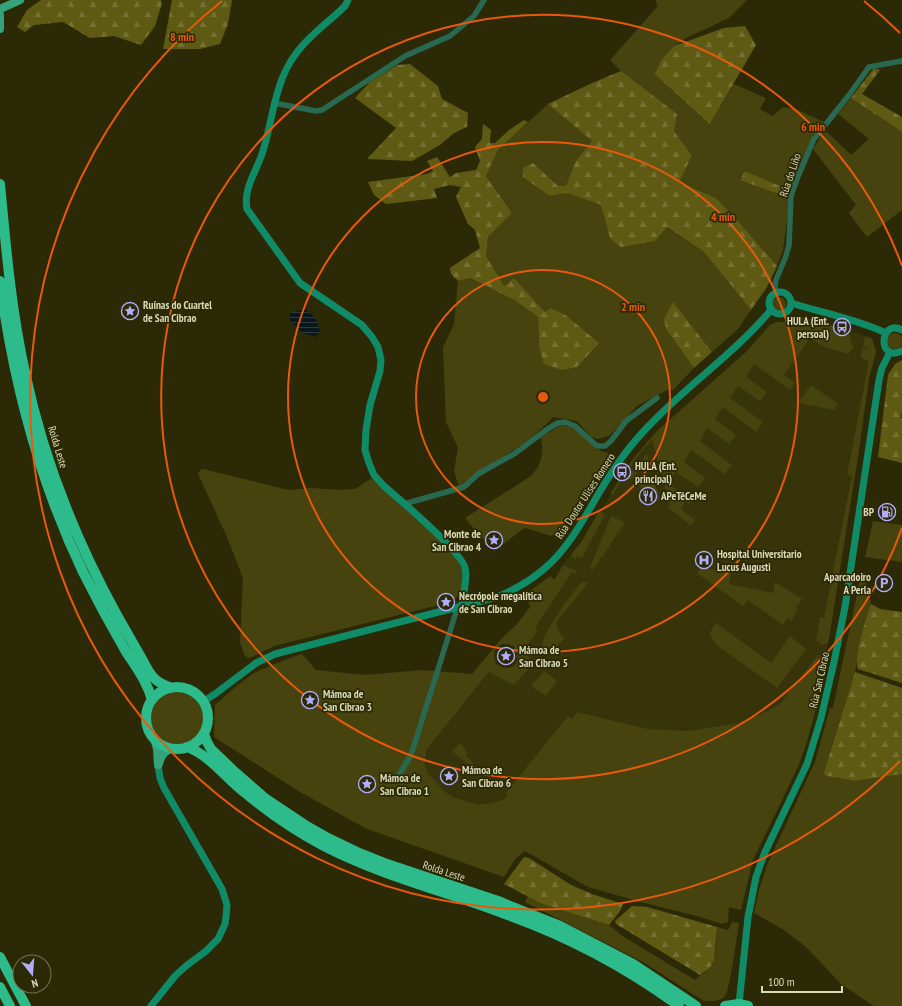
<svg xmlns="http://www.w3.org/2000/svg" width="902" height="1006" viewBox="0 0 902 1006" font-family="'PT Sans Narrow',sans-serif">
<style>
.built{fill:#37340a}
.grass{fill:#47430e;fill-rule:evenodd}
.forest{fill:url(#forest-firs)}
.water{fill:url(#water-rules)}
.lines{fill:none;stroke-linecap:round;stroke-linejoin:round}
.street{stroke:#296951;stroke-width:5.5}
.secondary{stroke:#0f8c67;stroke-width:7}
.primary{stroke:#34a37c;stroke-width:8}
.highway{stroke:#2dbb8c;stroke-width:10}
.ring{fill:none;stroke:#e8590c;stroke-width:2}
.labels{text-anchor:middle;stroke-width:3.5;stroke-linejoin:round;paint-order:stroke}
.street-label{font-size:11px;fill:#dad9b8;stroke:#2c2a06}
.poi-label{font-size:11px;font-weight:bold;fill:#dad9b8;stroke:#2c2a06;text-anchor:start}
.centre{fill:#e8590c;stroke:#2c2a06;stroke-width:2}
.ring-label{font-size:12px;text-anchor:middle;font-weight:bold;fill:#e8590c;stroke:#2c2a06;stroke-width:3.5;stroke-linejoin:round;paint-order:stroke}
</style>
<defs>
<pattern id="forest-firs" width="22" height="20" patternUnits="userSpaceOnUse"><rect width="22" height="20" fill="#5e5a13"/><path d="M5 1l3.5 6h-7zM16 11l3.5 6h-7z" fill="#747133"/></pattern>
<pattern id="water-rules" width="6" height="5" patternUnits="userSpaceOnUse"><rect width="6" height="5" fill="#0a181d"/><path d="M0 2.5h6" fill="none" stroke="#2d393c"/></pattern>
</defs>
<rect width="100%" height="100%" fill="#2c2a06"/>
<path class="built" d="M801,317L846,329L871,338L875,346L876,352L869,378L858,457L829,638L825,657H824L807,713L688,731L648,729L577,712L529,772L508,796L503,800L493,804L473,803L460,800L447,793L427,773L426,766L427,749L496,664L505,668L513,666L516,663L518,658V653L513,644L563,565L582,541L633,459L657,431L746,352L770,325L777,322H784L793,318Z"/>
<path class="grass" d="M655,0H747L729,18L688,37L674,46L662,59L710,124L734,84L766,98L760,109L773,116L783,107L796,109L824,122L813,136L792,191L745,171L740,179L790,198L783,250L777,266L738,221L716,198L679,182L692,156L674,131L621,71L610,60L658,6Z
M851,98L902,132V210L867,237L849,213L856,205L813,149L825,130L851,155L869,139L838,114Z
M548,104L592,141L575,162L566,186L558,187L533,163L550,196L567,193L601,205L610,239L655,241L666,227L704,252L751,310L738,329L712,352L673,303L666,329L694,368L673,390L669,389L637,406L609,436L598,439L591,437L577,421L553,417C527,447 490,462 459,487L454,471L458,448L446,422L443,347L454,324L458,281L469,278L514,300L538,317L539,347L599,343L567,316L545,312L514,278L504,286L486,256L488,237L512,213L486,176L498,150Z
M772 304a7 7 0 1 1 14 0a7 7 0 1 1-14 0Z
M801,317L848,330L853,348L848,354L822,346L810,338L784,375L795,383L790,390L754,364L746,377L767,392L760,401L738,386L730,398L763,422L756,432L723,407L715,419L736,435L729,444L707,428L700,441L732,465L725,474L691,450L684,462L705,478L698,487L676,472L669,484L692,501L689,504L685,501L681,509L695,520L691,526L668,507L670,504L652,440C636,456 624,475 613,495L610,494L633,459L657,431L746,352L770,325L777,322H784L793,318Z
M887 341a8 8 0 1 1 16 0a8 8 0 1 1-16 0Z
M865,337L871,338L873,341L876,352L869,378L858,457L829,638L828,643L822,645L816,640L820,617L824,618L852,476L847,475L869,361L861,358L862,348L867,349V347L863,346Z
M811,385L837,403L835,410L798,403Z
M565,425C573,428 579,431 585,436C594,444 595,450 608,453L610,458L566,529L559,538L553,535L551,536L525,528C515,533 505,547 493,547L480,536L465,518L531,476C542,464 544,453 541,437L560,426Z
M647,453L651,469L636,473L637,477L627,480L634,469Z
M203,469L288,490L311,488L341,490L355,489L369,480L375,478L455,555L463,572L462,588L458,596L451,602L274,646L252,657L247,658L244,654L240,642L243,578L227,537L198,474L200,470Z
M654,480L661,502L639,486V484Z
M599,511L605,514L582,558L577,556L575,560L571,555L582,541Z
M611,516L624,522L623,528L621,527L619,533L617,532L616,538L614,537L613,542H611L610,547H608L606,552H605L603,557H601L599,562H598L596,567L594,566L593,570L590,568Z
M873,521L902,525V562L865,557Z
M563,565L577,571L576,574L572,572L535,628L538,630L527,646V649L531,666L514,685L489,672L427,749C426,756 424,765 427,771C429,776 434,779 437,783C441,787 444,791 448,794C465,804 491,809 508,796L505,794L568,716L572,719L577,712L648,729L688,731L739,723L740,722L759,715L780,704L818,655H819L818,659H821L822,656L824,657L815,687L818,688L814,704L817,705L806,745L798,767L753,860L741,910L729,907L728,922L722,924L697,916L637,901L588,887L525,851L516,858L504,877L367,829L300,792L214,737L215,705C228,694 241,681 256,672C271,665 287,659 302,654L316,670L365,675L422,670L472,674L502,638L517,624L530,607L526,594L550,576L555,580ZM502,644H508L512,646L513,645C519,653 520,670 505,668C502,668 499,665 496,664L494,656L495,650Z
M700,567L731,573L729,584L773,593L775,582L802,599L796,608L798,610L791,621L788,618L783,625L748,600L743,606L698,574Z
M861,575L864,577L868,588L871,604L860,644L855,672L823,774L855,781L902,774V1006H874L841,984L805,946L784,930L754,913L759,890L767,865L815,762L830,708H833Z
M583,581L588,583L557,621C556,627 559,634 565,638L548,656C544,652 542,648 543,642C545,630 574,590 583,581Z
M716,623L771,663L790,636L806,649L777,688L718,646L709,634Z
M544,671L557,681L546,696L531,686Z
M150 718a27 27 0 1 1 54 0a27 27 0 1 1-54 0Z
M461,743L468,754L466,756L474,764L471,767L452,751Z
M528,896L542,904L609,925L624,937L695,980C699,975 706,973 710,968C717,960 716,937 717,927L727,930L729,929L732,922L739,923C737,935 730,990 725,996C720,1002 711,1001 704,1001L643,962L525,902Z"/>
<path class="forest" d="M41,0H161L162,3L155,26L141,45L114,36L90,38L63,22L34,25L25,32L17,27L27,10Z
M172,0H232L228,24L220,44L200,49H163Z
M745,26L756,45L710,124L655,74L662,59L674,46L724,28Z
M410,64L438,86L442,99L468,113L467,127L454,133L440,145L412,161L367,159L396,128L355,98L370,82L397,65Z
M874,68L880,70L862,94L902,117V132L851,98Z
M621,71L677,114L674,131L692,156L679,182L716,198L738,221L777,266L767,287L751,310L704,252L667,227L655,241L621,247L610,239L601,205L567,193L550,196L523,177V168L533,163L558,186H566L575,162L592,141L548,104L592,83Z
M524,120L528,122L498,150L486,176L512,213L488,237L486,256L504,286L514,278L545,312L551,308L567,316L599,343L577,367L562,370L544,364L539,347L538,317L514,300L470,278L458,281L451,274L450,268L480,248L475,230L468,224L456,197L461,187L450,185L434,189L437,198L386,204L374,195L368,182L427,174L433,171L427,161L437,157L450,177L456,173L476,170L480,161L475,147L482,139L483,124L491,130L490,143H495L509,130Z
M745,171L792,191L790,198L740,180Z
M673,302L712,352L694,368L666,329L664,319Z
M902,360V410L901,418H902V463L878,457L888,375L895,364Z
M871,604L880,609L902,612V683L858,669C853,659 867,616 871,604Z
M855,672L902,688V774L855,781L823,775Z
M524,857L529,858L571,885L592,894L623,904L620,911L609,925L542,904L504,884Z
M632,906L647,907L717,927L714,960L710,968L700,975L616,924L615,921C621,916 626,911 632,906Z"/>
<path class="water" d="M305,309C314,316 317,319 320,331L316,337L302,333L290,320V313Z"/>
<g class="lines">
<path class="street" d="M274,103L316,111L322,110L405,56L450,36L474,16L484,0
M776,292L775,286L776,280L786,256L789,245L791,196L797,179L814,139L849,95L869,67L902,61
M404,504L464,487L478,474L514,454L549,428L558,423L565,422L575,426L597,446H605L611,441L626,421L657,398
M397,778L411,755L457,609"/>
<path class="secondary" d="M348,0L345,6C329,22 308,36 295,55C274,83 273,121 262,154C256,172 243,189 247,209L300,283L362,325L372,337L378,347L381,360L380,371L370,405L366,430L365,450L369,463L374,475L384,486C400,500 462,552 465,568C468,578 463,597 461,608
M769 303a11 11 0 1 1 22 0a11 11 0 1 1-22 0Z
M791,303C823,313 856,319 886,333
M902,330C879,318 877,363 902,351
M204,701L215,694L256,663L275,654L497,597C514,590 530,581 544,569C568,549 583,520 599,493C612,471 626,450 643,432C683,388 732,356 771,310
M739,1004L748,917L756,877L765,852L807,764L821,718L834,662L845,607L879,380L882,368L890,352
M151,1006L175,976L186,966L206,951L218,939L225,924L226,917L227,905L222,889L164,788L160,778L158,765"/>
<path class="primary" d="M0,9L20,0
M0,15V29
M154,738L157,749L158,765
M159,764C161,755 164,753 171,748"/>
<path class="highway" d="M0,184C6,247 11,310 25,372C43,458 76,541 118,617C126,631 134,645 142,659C146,666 149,674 155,679C159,683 165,685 171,688
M0,281C13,382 39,480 83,572C96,598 110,624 125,650C135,666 147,681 152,700
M146 718a31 31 0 1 1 62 0a31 31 0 1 1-62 0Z
M204,734L207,742L211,749L235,772L266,799L305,825L328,838L359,853L384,863L498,901L560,926L633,964L696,1006
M187,747C208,754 226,778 244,792C269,813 295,831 324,846C382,876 445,891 505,914C567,936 626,967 679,1006
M0,957L26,1006
M0,987L10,1006
M725,1006L739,1004L748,1006"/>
</g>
<g class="ring">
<circle cx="543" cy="397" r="127"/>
<circle cx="543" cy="397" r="255"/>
<path d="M902 528A382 382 0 1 1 902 266"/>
<path d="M900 761A510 510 0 1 1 222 1M864 1A510 510 0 0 1 900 33"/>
</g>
<defs>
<g id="sight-ring" transform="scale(0.9)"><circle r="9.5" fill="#2c2a06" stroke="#b1adfa" stroke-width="1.5"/><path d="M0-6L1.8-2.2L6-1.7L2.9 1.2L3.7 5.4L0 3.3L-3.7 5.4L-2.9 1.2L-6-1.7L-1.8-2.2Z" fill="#b1adfa"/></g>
<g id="bus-ring" transform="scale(0.9)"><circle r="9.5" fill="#2c2a06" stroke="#b1adfa" stroke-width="1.5"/><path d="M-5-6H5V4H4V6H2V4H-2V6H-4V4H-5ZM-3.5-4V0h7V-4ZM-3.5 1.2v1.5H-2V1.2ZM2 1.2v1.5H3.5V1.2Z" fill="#b1adfa"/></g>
<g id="restaurant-ring" transform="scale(0.9)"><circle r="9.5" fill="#2c2a06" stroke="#b1adfa" stroke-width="1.5"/><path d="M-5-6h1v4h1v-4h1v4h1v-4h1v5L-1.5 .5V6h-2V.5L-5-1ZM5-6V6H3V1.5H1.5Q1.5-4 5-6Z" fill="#b1adfa"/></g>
<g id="fuel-ring" transform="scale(0.9)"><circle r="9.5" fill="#2c2a06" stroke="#b1adfa" stroke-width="1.5"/><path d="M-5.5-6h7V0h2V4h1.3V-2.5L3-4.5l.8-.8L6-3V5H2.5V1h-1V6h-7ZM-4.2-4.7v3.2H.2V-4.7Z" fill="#b1adfa"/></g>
<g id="hospital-ring" transform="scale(0.9)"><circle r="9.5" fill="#2c2a06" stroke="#b1adfa" stroke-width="1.5"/><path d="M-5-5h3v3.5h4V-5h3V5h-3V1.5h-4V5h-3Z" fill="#b1adfa"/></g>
<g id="parking-ring" transform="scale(0.9)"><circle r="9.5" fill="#2c2a06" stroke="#b1adfa" stroke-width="1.5"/><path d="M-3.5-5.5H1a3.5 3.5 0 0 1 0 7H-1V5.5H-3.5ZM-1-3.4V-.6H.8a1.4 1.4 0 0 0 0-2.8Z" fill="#b1adfa"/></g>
</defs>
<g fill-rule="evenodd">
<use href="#sight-ring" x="130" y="311"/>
<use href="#bus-ring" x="842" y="327"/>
<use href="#bus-ring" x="622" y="472"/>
<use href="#restaurant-ring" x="648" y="496"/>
<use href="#fuel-ring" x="887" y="512"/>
<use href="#sight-ring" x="494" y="540"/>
<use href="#hospital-ring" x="704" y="560"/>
<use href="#parking-ring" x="884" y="583"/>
<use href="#sight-ring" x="446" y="602"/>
<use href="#sight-ring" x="506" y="656"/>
<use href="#sight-ring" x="310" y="700"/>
<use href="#sight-ring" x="449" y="776"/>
<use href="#sight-ring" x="367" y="784"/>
</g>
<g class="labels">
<g class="street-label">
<text transform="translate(790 175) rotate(-71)" y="4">Rúa do Liño</text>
<text transform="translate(58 447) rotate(73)" y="4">Rolda Leste</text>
<text transform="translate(585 496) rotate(-57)" y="4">Rúa Doutor Ulises Romero</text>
<text transform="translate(819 680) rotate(-77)" y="4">Rúa San Cibrao</text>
<text transform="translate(444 871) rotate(18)" y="4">Rolda Leste</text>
</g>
<g class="poi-label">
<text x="143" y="309">Ruínas do Cuartel<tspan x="143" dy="13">de San Cibrao</tspan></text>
<text x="829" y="325" text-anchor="end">HULA (Ent.<tspan x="829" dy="13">persoal)</tspan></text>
<text x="635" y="470">HULA (Ent.<tspan x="635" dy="13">principal)</tspan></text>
<text x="661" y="500">APeTéCeMe</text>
<text x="874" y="516" text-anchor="end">BP</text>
<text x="481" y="538" text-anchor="end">Monte de<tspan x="481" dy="13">San Cibrao 4</tspan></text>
<text x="717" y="558">Hospital Universitario<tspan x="717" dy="13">Lucus Augusti</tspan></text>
<text x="871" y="581" text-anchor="end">Aparcadoiro<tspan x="871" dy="13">A Perla</tspan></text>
<text x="459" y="600">Necrópole megalítica<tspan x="459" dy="13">de San Cibrao</tspan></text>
<text x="519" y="654">Mámoa de<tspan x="519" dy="13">San Cibrao 5</tspan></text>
<text x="323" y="698">Mámoa de<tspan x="323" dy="13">San Cibrao 3</tspan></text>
<text x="462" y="774">Mámoa de<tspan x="462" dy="13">San Cibrao 6</tspan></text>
<text x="380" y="782">Mámoa de<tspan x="380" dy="13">San Cibrao 1</tspan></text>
</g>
</g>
<circle cx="543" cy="397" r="6" class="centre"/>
<g class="ring-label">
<text x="182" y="41">8 min</text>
<text x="813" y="131">6 min</text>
<text x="723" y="221">4 min</text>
<text x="633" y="311">2 min</text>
</g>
<g transform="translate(32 974) rotate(163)"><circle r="19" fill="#2c2a06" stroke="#72704d"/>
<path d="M0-3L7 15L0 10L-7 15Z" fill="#b1adfa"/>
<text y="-6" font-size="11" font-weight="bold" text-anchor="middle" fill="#dad9b8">N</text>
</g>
<path d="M762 986v6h80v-6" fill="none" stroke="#dad9b8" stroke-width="2"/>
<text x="768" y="986" font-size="12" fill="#dad9b8" stroke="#2c2a06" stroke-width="3" paint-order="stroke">100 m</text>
</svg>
